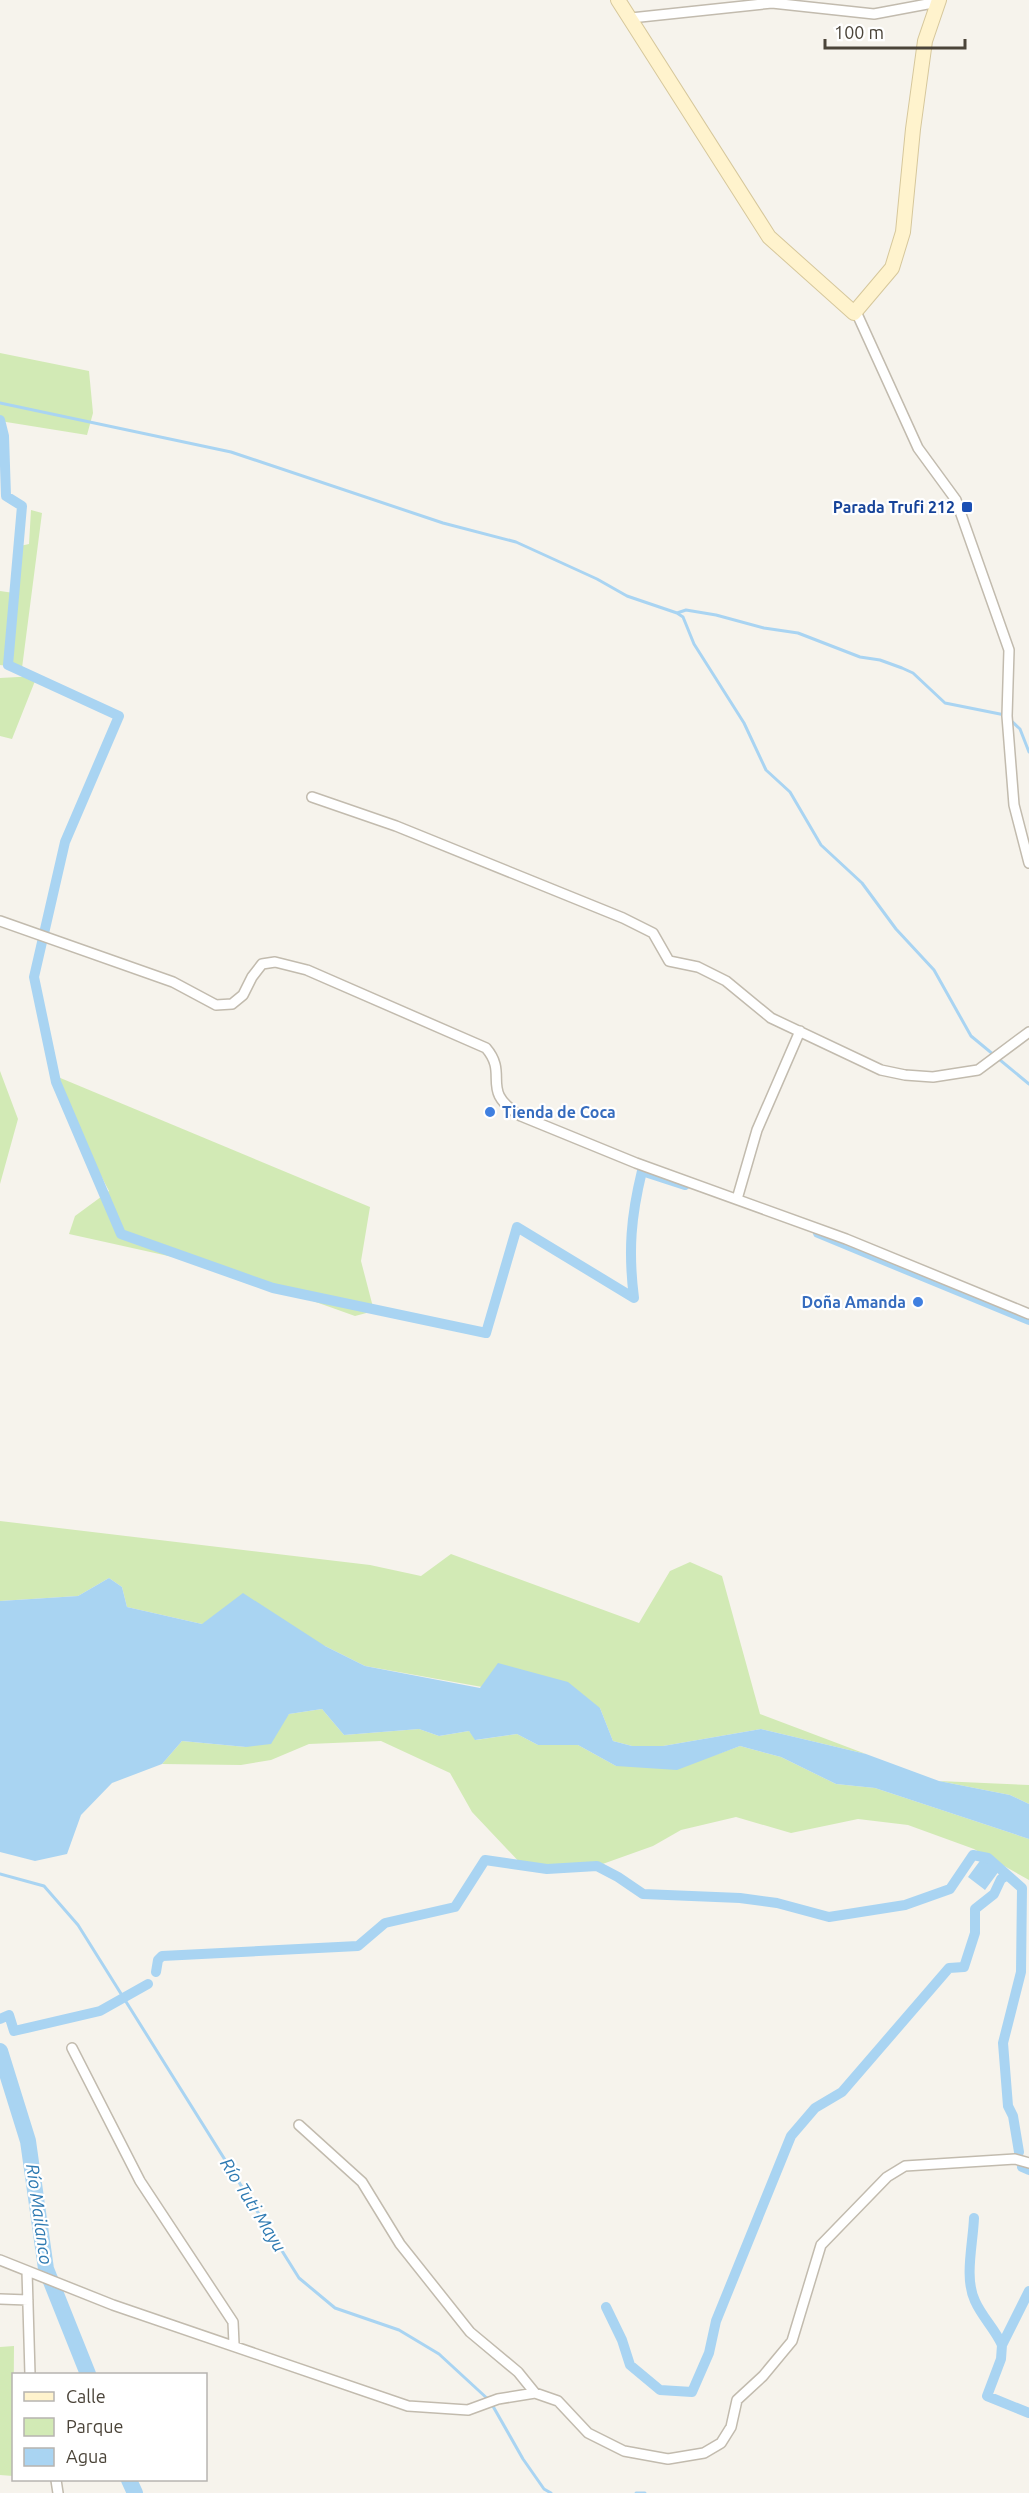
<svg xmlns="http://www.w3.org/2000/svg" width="1029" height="2493" viewBox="0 0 1029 2493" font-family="Ubuntu,sans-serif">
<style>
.green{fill:#d2eab5}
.water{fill:#a9d4f2}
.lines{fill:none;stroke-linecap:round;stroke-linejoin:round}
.stream{stroke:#a9d4f2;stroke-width:3}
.canal{stroke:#a9d4f2;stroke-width:10}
.river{stroke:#a9d4f2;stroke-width:16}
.street-casing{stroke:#c2bbae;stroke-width:12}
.secondary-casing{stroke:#d6c79b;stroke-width:16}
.street{stroke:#fff;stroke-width:9}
.secondary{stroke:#fff3cd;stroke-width:14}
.transit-dot{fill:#1a4fb4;stroke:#fff;stroke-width:2}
.shop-dot{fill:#3f7fe0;stroke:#fff;stroke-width:2}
.labels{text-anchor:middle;stroke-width:4.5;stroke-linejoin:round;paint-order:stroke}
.transit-label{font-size:16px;font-weight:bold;fill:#164399;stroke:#fff;text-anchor:end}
.shop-label{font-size:16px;font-weight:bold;fill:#366cbe;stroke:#fff;text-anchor:start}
.water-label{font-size:18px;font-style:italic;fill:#2e7ab2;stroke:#fff}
</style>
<rect width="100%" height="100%" fill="#f6f3ec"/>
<path class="green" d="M0,353L89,371L93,413L87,435L0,421Z
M31,510L42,513L22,668L0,665V591L14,593L20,546L29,544Z
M37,676L12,739L0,736V678Z
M0,1071L18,1119L0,1184Z
M58,1077L370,1207L361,1261L374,1311L355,1316L218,1267L69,1234L75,1216L109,1191L88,1151Z
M0,1521L370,1565L421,1576L451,1554L639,1623L670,1571L690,1562L722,1576L760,1714L866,1754L761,1729L663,1746H632L613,1741L600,1708L365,1666L325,1646L202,1624L127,1607L122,1587L109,1578L78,1596L0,1601Z
M322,1709L344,1735L419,1729L439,1736L469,1731L476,1740L517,1734L538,1745H578L616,1766L715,1755L740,1746L781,1757L836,1784L875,1788L1029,1839V1880L974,1849L908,1825L858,1819L791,1833L736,1817L681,1830L653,1846L597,1866L547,1869L523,1866L472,1812L450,1773L381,1741L309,1744L271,1760L241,1765L162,1764L182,1741L246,1747L289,1714Z
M939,1781L1029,1785V1804L1010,1795Z
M14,2346L13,2476L0,2475V2347Z"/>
<path class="water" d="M109,1578L122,1587L127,1607L202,1624L243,1593L325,1646L365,1666L480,1688L498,1663L568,1682L600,1708L613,1741L632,1746H663L761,1729L866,1754L939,1781L1010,1795L1029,1804V1839L875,1788L836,1784L781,1757L740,1746L677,1770L616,1766L578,1745H538L517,1734L475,1740L469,1731L439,1736L419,1729L344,1735L322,1709L289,1714L271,1744L246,1747L182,1741L162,1764L112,1783L81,1815L67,1854L35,1861L0,1852V1601L78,1596Z
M982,1858L999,1871L985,1890L968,1877Z"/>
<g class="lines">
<path class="stream" d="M0,403L231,452L443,523L516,542L597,579L627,596L677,613L683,617L694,644L744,723L766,770L790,792L821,845L862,883L896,929L934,970L971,1036L1029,1084
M677,613L686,610L716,615L764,628L798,633L860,657L880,660L902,668L913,673L945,703L1005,715L1020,729L1029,752
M0,1874L44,1886L78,1925L299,2278L335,2308L399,2330L439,2354L490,2401L523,2459L544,2489L551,2493
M636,2493H645"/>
<path class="canal" d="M0,420L4,436L6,496L22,506L8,665L119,716L65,842L34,977L56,1082L121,1234L273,1288L486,1333L517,1227L634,1298C628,1251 631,1216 642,1171L685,1185
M818,1233L1029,1320
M156,1972L158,1960L162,1956L358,1946L385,1923L455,1907L485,1860L547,1869L597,1866L618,1877L643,1894L740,1898L777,1903L829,1917L905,1905L950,1889L973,1855L988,1858L1022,1888L1021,1972L1003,2043L1008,2106L1013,2116L1019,2152
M0,2019L9,2015L14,2031L100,2011L148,1984
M1022,2167L1029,2170
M974,2218C973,2244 964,2278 975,2301C982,2317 995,2329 1002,2345
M1029,2291L1002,2345L1001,2359L987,2396L1029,2413
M606,2307L622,2340L630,2365L660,2390L692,2392L709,2353L716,2321L791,2136L815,2108L842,2092L949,1968L964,1967L975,1933V1909L994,1894L1001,1879L1006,1876"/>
<path class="river" d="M0,2051L28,2141L46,2269L88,2374
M129,2480L135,2493"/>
<g class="street-casing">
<path id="street" d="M631,18L772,3L874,14L938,2
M854,313L858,316L918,448L956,500L1009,650L1007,716L1014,805L1029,863
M312,797L396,826L623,918L653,933L669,961L698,967L726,981L771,1018L881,1070L905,1075L933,1077L978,1070L1029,1032
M0,921L173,982L216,1005L232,1004L243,995L252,977L262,964L275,962L307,970L486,1048C510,1076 478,1090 521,1116L636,1163L846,1239L1029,1314
M737,1199L757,1130L800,1031
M72,2048L140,2181L233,2322L234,2344
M299,2125L362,2182L400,2244L470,2332L518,2372L535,2393
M0,2260L113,2305L408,2406L468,2410L498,2399L535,2393L558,2401L588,2433L624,2451L668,2459L704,2453L721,2443L731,2427L737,2400L763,2376L792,2341L821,2245L887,2177L905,2166L1015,2159L1029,2163
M27,2271L30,2374
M0,2299L28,2300
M56,2480L58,2493"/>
</g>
<g class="secondary-casing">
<path id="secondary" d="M618,0L769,237L854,313L892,268L903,232L913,129L925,41L939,0"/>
</g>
<use href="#street" class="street"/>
<use href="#secondary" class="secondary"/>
</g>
<rect class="transit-dot" x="961" y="501" width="12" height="12" rx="3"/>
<g class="shop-dot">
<circle cx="490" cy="1112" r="6"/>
<circle cx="918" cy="1302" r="6"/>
</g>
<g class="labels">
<g class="transit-label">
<text x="955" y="513">Parada Trufi 212</text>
</g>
<g class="shop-label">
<text x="502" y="1118">Tienda de Coca</text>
<text x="906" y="1308" text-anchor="end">Doña Amanda</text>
</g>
<g class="water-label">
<text transform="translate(253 2205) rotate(58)" y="6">Río Tuti Mayu</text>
<text transform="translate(39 2214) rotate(82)" y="6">Río Mailanco</text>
</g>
</g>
<rect x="12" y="2373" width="195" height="108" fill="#ffffff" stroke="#b7b4b0" stroke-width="1.5"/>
<rect x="24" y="2392" width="30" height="9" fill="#fff3cd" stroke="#b7b4b0" stroke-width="1.5"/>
<text x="66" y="2403" font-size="18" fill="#4b4439">Calle</text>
<rect x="24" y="2418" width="30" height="18" fill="#d2eab5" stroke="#b7b4b0" stroke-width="1.5"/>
<text x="66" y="2433" font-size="18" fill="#4b4439">Parque</text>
<rect x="24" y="2448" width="30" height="18" fill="#a9d4f2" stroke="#b7b4b0" stroke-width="1.5"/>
<text x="66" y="2463" font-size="18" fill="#4b4439">Agua</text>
<path d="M825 39v9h140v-9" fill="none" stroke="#4b4439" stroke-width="3"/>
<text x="834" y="39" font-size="18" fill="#4b4439" stroke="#ffffff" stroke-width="4.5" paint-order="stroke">100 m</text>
</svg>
